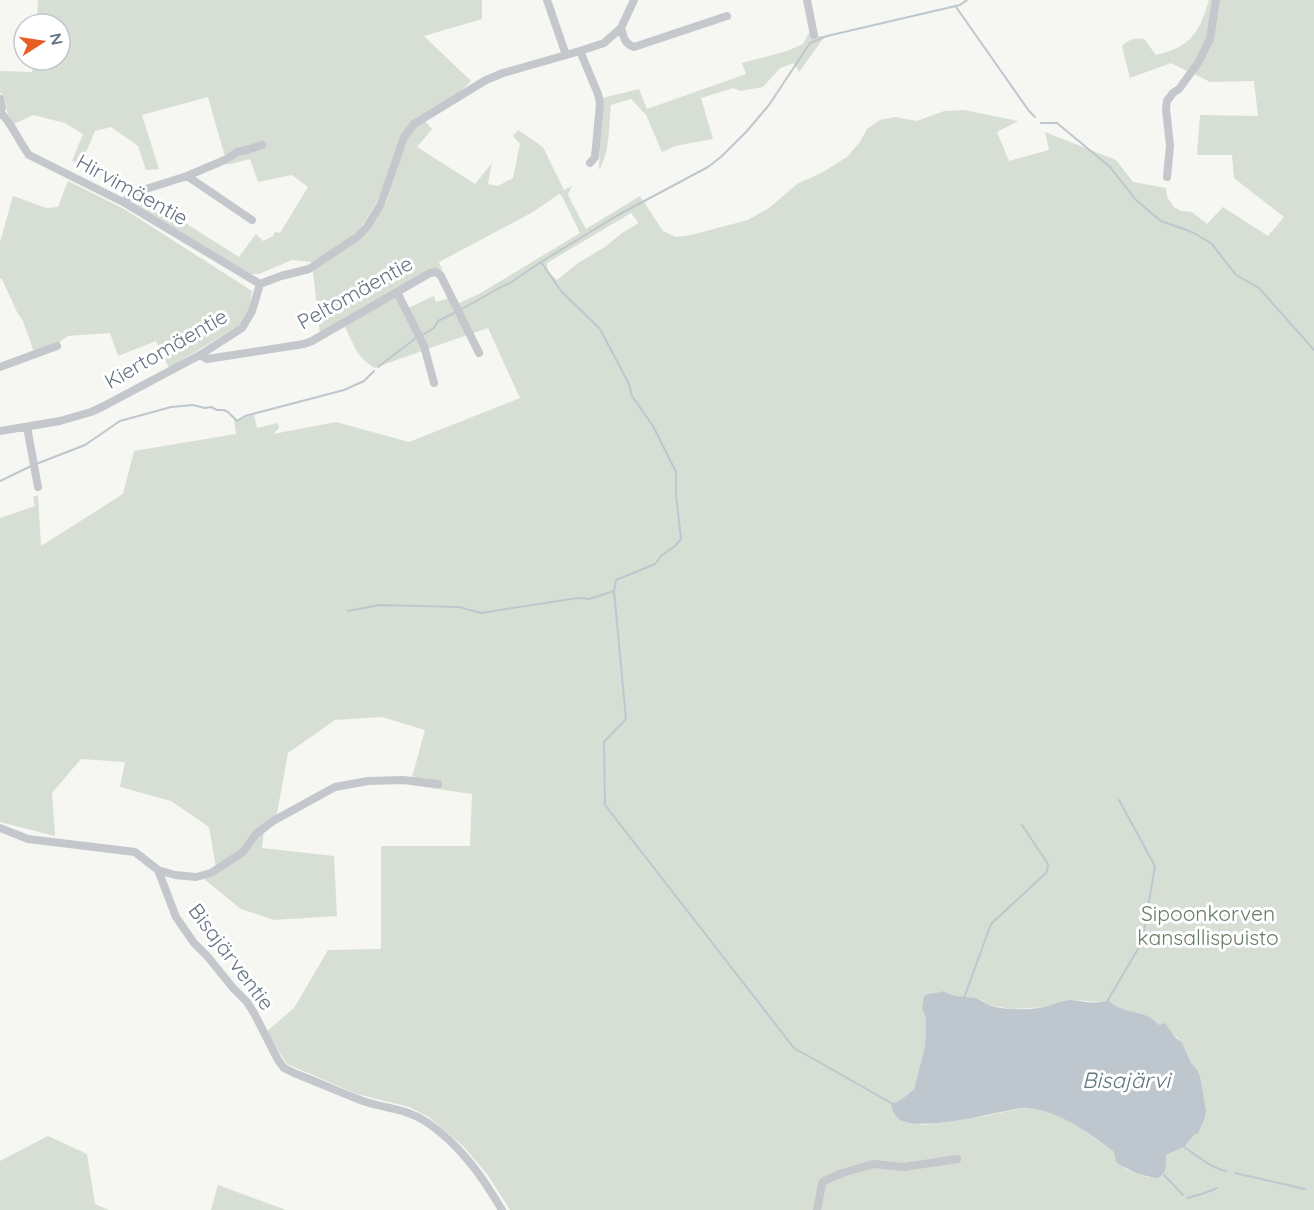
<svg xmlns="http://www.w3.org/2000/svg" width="1314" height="1210" viewBox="0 0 1314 1210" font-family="Quicksand,sans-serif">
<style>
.green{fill:#d7ded4;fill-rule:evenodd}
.water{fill:#bec7cd}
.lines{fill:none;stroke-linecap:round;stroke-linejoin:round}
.stream{stroke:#bec7cd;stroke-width:2}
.minor{stroke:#c4c7cb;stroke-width:8}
.labels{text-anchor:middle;stroke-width:6;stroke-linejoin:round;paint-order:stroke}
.street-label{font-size:21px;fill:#657485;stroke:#fff}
.park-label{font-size:21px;fill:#677c64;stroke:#fff}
.water-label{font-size:22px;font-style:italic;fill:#607681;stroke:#fff}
</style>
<rect width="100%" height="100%" fill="#f6f6f3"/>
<path class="green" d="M38,0H482V19L424,36L471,81L459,93L412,122L377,202L360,229L340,246L313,262L292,260L259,274H251L131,203L134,198L141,195L239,257L256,234L263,241L273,236L275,232L280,233L308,187L292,175L258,182L250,159L227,165L238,155L225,157L208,97L142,115L159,169L146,170L138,146L111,127L95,131L81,164L72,161L83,134L65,123L33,115L14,124L7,112L6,103L0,92V71L32,72L34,60H60V24H37Z
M1209,0H1214L1209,33L1189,72L1171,63L1130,78L1122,46C1127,40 1136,37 1144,39L1156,55C1191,47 1199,33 1209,0Z
M1219,0H1314V1210H510L487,1174L463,1146L429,1117L409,1107L357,1094L287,1064L266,1032L294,1008L328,950L381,949V846H470L472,794L410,785L425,730L382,717L335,720L288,753L277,813L264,830L262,848L334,856L337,916L274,920L241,909L204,879L216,868L209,827L171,801L120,787L125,762L81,759L52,793L55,836L0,822V518L35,506L33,497L38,495L41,546L123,494L134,451L236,434L234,420L254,415L257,428L278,423L279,428L273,434L336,422L409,442L520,398L488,328L471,334L457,304L479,294L580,233L562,196L559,194L533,212L439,262L444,275L436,269L320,334L313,271L368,228L386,204L405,142L417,124L425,121L432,129L417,147L475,184L492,163L488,184L498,186L513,178L520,144L513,136L518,130L543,147L564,190L572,186L568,194L572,203L586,229L640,196L663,231L676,237L691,235L748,220L769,208L797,184L823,172L847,157L860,142L867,129L880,120L895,117L917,121L944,111L964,110L1018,121L997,132L1009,161L1049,150L1045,132L1116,160L1133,182L1166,188L1167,197L1174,207L1181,211L1192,212L1207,224L1223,207L1268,236L1284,217L1234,178L1232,155H1197L1200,115L1258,116L1254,81L1210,82L1194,74ZM631,213L638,222L637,224L622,233L605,247L578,263L557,280C552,275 546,271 547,263ZM943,991L956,997L973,998L982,1000L989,1005L1011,1009L1049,1007L1062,1001L1069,1000L1103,1002L1108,1000L1114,1006L1155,1020L1159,1025L1164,1024L1174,1036L1178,1038L1191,1063L1197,1069L1200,1076L1204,1120L1198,1134L1195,1133L1184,1147L1166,1155C1166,1167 1168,1171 1158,1178L1147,1177L1125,1169L1114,1152L1072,1122L1049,1112L1027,1107L985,1116L939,1123L921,1125L897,1102L902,1099L914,1089L925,1046L926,1018L922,1009Z
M811,29L816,36H825L799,72L794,63L780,68L763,87L740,91L733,88L701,98L713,139L675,146L662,152L646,115L631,99L611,105C608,127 611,150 599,170L602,98L639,89L647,109L746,74L742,63L787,51L803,44Z
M68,181L124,209L252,291L249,308L238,326L169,368L156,341L118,356L110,333L68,336L57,344L34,352L23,321L17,312L2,279H0V242L13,196L46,208L58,207Z
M396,295L422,351L374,368L364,360L357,352L344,325Z
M434,296L436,302L450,298L467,335L427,349L408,308Z
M48,1136L87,1154L95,1204L109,1210H0V1161Z
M218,1185L286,1210H211Z"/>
<path class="water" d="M943,991C956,998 961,996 975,998C982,1000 986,1004 992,1006C1007,1010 1023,1010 1039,1008C1050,1007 1060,1000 1071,1000C1083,1001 1097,1005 1108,1000C1122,1015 1147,1009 1159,1025L1165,1023L1174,1036L1182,1043L1191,1063L1197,1069L1200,1076L1206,1111L1204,1120L1198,1134H1195L1184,1147L1166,1155C1166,1166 1168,1171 1158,1178C1143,1177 1129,1171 1116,1162L1114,1152C1089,1133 1060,1111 1028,1108C1020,1107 1010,1111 1001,1112C981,1116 911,1133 897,1117C894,1114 892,1109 891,1105L902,1099L914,1089L925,1046L926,1018L922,1009L924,996C931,992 937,994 943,991Z"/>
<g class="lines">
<path class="stream" d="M956,7L1029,111L1035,117
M1041,123H1057L1110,167L1136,200L1161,221L1192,232L1211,243L1236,275L1259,288L1314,350
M541,262L561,291L600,329L629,384L632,396L653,426L676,472V495L681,539L674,547L662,555L655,564L616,580L614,591L626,719L604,742L605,805L794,1048L893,1104
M460,310L503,286L510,283L541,262L618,215L708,167L722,156L747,131L769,105L810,43L827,36L960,5L967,0
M422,335L434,328L438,321L454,313
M378,367L416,338
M36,464L85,445L120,421L171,407L193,405L205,408L211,407L217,410H224L228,412L237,421L245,416L344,390L364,381L374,371
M0,481L31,466
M348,611L379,605L459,607L481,613L578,598L589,599L614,591
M964,998L991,924L1047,872L1048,864L1022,825
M1108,1000L1142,942L1155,866L1119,800
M1184,1147C1197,1155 1210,1168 1226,1171
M1235,1173L1305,1189
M1164,1175L1183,1195
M1187,1198L1205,1193L1217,1188"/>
<path class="minor" d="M547,0L566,55
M807,0L814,35
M621,28C624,38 624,43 634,47L727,16
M580,51L598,94L600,104L595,157L590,163
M0,99L2,107L0,115
M1,113C13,125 19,142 29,155L125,203L260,284
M187,176L252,220
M1167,177L1170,146L1166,109L1167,101L1173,93L1179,89L1198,63L1210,39L1216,0
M125,203L130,194L187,176L227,159L237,152L250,149L262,145
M397,292L424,346L434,383
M200,355L207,359L304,344L312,341L430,273L436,272L441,276L479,353
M0,367L57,346
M27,427L38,487
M0,431L60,421L91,412L102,407L200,355L242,328L252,311L260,284L281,276L309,269L357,237L366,228L381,204L404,137L414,124L486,80L503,73L580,51L604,43L621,28L634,0
M0,828L28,839L135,852L158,870L176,917L194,943L208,957L233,988L247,1002L254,1013L278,1060L284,1068L294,1073C317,1082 339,1092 363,1101C386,1109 406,1108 428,1123C460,1145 482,1176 502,1210
M158,870L175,875L196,877L211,873L243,852L256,834L273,821L335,787L368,781L403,780L438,784
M817,1210L822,1184L824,1181L842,1173L873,1164L904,1167L957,1159"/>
</g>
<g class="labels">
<g class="street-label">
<text transform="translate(132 190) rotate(29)" y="7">Hirvimäentie</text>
<text transform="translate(355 293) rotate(-29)" y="7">Peltomäentie</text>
<text transform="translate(166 349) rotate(-30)" y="7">Kiertomäentie</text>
<text transform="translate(231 957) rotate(53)" y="7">Bisajärventie</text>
</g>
<g class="park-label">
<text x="1208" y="921">Sipoonkorven<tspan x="1208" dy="24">kansallispuisto</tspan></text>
</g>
<g class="water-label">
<text x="1126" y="1088">Bisajärvi</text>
</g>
</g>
<g transform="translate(42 42) rotate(78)"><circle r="28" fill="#ffffff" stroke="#c1c7ce" stroke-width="1.5"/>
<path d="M0-4.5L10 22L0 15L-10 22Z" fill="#e75d23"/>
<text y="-9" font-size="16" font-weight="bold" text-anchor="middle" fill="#657485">N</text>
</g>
</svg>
